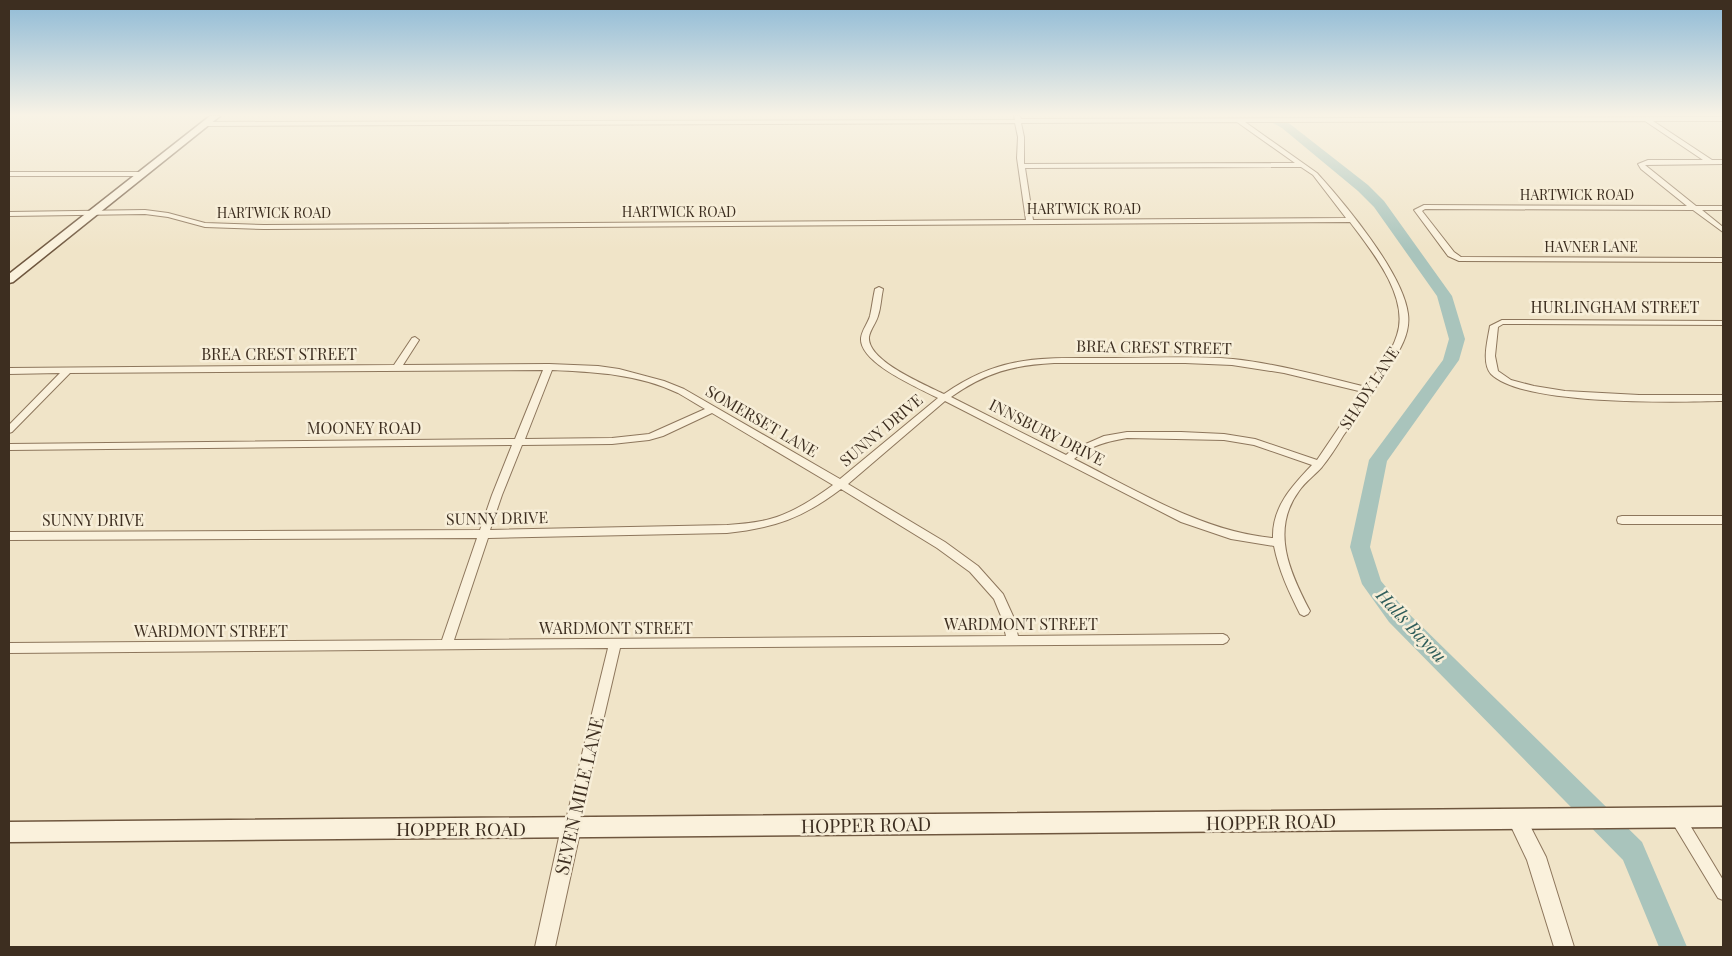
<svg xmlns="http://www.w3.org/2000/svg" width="1732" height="956" viewBox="0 0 1732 956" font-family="'Playfair Display',serif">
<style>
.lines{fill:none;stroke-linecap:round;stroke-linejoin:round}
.river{fill:#a9c4bc;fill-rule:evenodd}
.minor-casing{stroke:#8d765c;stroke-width:2}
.tertiary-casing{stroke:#8d765c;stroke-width:2}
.secondary-casing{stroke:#6f573f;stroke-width:3}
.minor{fill:#faf1dc;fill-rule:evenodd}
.tertiary{fill:#faf1dc;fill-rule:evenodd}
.secondary{fill:#faf1dc;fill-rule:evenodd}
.labels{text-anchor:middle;stroke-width:5;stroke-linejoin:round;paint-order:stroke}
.far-street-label{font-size:14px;fill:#3d2e20;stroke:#f7eed8}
.street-label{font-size:16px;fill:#3d2e20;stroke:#f7eed8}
.water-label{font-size:18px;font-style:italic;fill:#2f5d5a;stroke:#f7eed8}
.near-street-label{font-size:19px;fill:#3d2e20;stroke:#f7eed8}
</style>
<rect width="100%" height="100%" fill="#f0e4c8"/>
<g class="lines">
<path class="river" d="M1261,116H1275L1290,124L1368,185L1384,201L1452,296L1465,339L1459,360L1387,461L1370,547L1381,581L1405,610L1642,842L1687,947H1659L1623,860L1389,622L1362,584L1350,547L1369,460L1443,360L1449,339L1437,296L1374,207L1358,191L1282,128Z"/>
<g class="minor-casing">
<path id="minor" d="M1014,116H1020L1021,119L1723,117V121H1653L1712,160H1723V164L1645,165L1696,206H1723V210H1702L1723,227V232L1693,210L1425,209L1422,211L1454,252L1461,257L1723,258V262L1459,261L1448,256L1414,210L1424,205L1687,206L1641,169L1638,164L1648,160H1703L1645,121L1245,122L1317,173C1345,204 1403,273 1408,314C1411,336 1396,356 1385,373C1371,394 1358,415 1343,436C1337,446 1330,457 1322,467C1315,475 1305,482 1299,491C1270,530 1290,573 1310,611L1308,614L1304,616L1300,614C1289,592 1279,571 1274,546L1231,539L1181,522L945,401L848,484L945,542L978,566L1003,594L1013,616L1018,636L1223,634L1227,636L1229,639L1227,642L1223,644L620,648L578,828L576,833L571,835L566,833L564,828L608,648L9,653V643L442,640L477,538L9,540V532L480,530L492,495L512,445L9,450V444L515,439L543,370L70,373L12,432L9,433V425L60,373L9,374V368L394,365L412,338L415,337L419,340L403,365L549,364L598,366L619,369L664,381L684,389L840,479L938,398C919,388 859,363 861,338C862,330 868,323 870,316C872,307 873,298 875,289L879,287L883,289C881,298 881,307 878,316C876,323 870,330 869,337C867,361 926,385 944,394C1004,352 1046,359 1115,358C1154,358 1194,356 1233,359C1278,364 1322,376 1366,387C1378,371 1391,354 1397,335C1410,297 1371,250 1350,222L264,229L205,227L168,217L145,214L9,216V212L145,210L168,213L205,223L264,225L1026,220L1017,158L1018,137L1015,123L204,126L201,124L204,122L1015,120ZM1237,122L1295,163L1024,164V137L1021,123ZM1301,167L1313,175L1346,218L1033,220L1025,168ZM1054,363H1185L1232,365L1284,373L1363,392L1317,460L1255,439L1224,434L1181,432H1127L1104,436L1072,450L1066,455L951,397C985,373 1013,365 1054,363ZM552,370C595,372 639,374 678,393C687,398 696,404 705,409L649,434L612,438L525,439ZM712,413L833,485C815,498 793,513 770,519C756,523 741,524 727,525L490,530L502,495L522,445L612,444L649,440L663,436ZM1127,438L1224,440L1254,445L1312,465C1292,486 1272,507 1273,538C1203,532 1136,490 1074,459C1088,446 1109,441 1127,438ZM841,489L937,548L970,572L994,599L1001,616L1006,636L454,640L488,538L727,533C774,528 803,518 841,489Z
M9,172H142L145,174L142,176H9Z
M1502,320L1723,321V325L1503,324L1498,327L1495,356L1498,371L1511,380L1534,386L1565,391L1639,395H1723V401C1677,402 1523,406 1491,374C1481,363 1488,339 1490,326Z
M1622,516H1723V524H1622L1618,523L1617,520L1618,517Z
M1677,810L1682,812L1723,880V900L1718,898L1672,822L1670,817L1672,812Z"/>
</g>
<g class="tertiary-casing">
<path id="tertiary" d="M1517,811L1524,814L1546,857L1574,947H1554L1527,860L1508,820L1510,814Z
M571,819L578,822L581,828L555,947H535L561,828L564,822Z"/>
</g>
<g class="secondary-casing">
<path id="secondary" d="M210,116H220L13,282L9,283V274Z
M1723,807V827L9,842V822Z"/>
</g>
<use href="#minor" class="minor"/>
<use href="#tertiary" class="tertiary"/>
<use href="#secondary" class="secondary"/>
</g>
<linearGradient id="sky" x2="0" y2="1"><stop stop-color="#8fbad6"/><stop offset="0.46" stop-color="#f8f3e6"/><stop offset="1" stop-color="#f8f3e6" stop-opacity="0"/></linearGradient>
<rect width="1732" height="250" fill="url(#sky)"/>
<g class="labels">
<g class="far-street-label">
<text x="1577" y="200">HARTWICK ROAD</text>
<text x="1084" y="214">HARTWICK ROAD</text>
<text x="679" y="217">HARTWICK ROAD</text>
<text x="274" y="218">HARTWICK ROAD</text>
<text x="1591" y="252">HAVNER LANE</text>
</g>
<g class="street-label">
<text x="1615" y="313">HURLINGHAM STREET</text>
<text transform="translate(1154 347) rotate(1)" y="6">BREA CREST STREET</text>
<text x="279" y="360">BREA CREST STREET</text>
<text transform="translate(1369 388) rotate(-57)" y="6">SHADY LANE</text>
<text transform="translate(762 421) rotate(30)" y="6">SOMERSET LANE</text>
<text x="364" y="434">MOONEY ROAD</text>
<text transform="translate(881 430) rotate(-40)" y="6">SUNNY DRIVE</text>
<text transform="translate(1047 432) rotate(27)" y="6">INNSBURY DRIVE</text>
<text transform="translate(497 518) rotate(-1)" y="6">SUNNY DRIVE</text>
<text x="93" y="526">SUNNY DRIVE</text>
<text x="1021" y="630">WARDMONT STREET</text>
<text x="616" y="634">WARDMONT STREET</text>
<text x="211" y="637">WARDMONT STREET</text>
</g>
<g class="water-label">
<text transform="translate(1411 626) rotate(47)" y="6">Halls Bayou</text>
</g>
<g class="near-street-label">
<text transform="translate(579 796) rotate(-77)" y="7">SEVEN MILE LANE</text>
<text transform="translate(1271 822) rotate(-1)" y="7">HOPPER ROAD</text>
<text transform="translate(866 825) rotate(-1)" y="7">HOPPER ROAD</text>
<text x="461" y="836">HOPPER ROAD</text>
</g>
</g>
<rect width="1732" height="956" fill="none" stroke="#3d2e20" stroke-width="20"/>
</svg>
